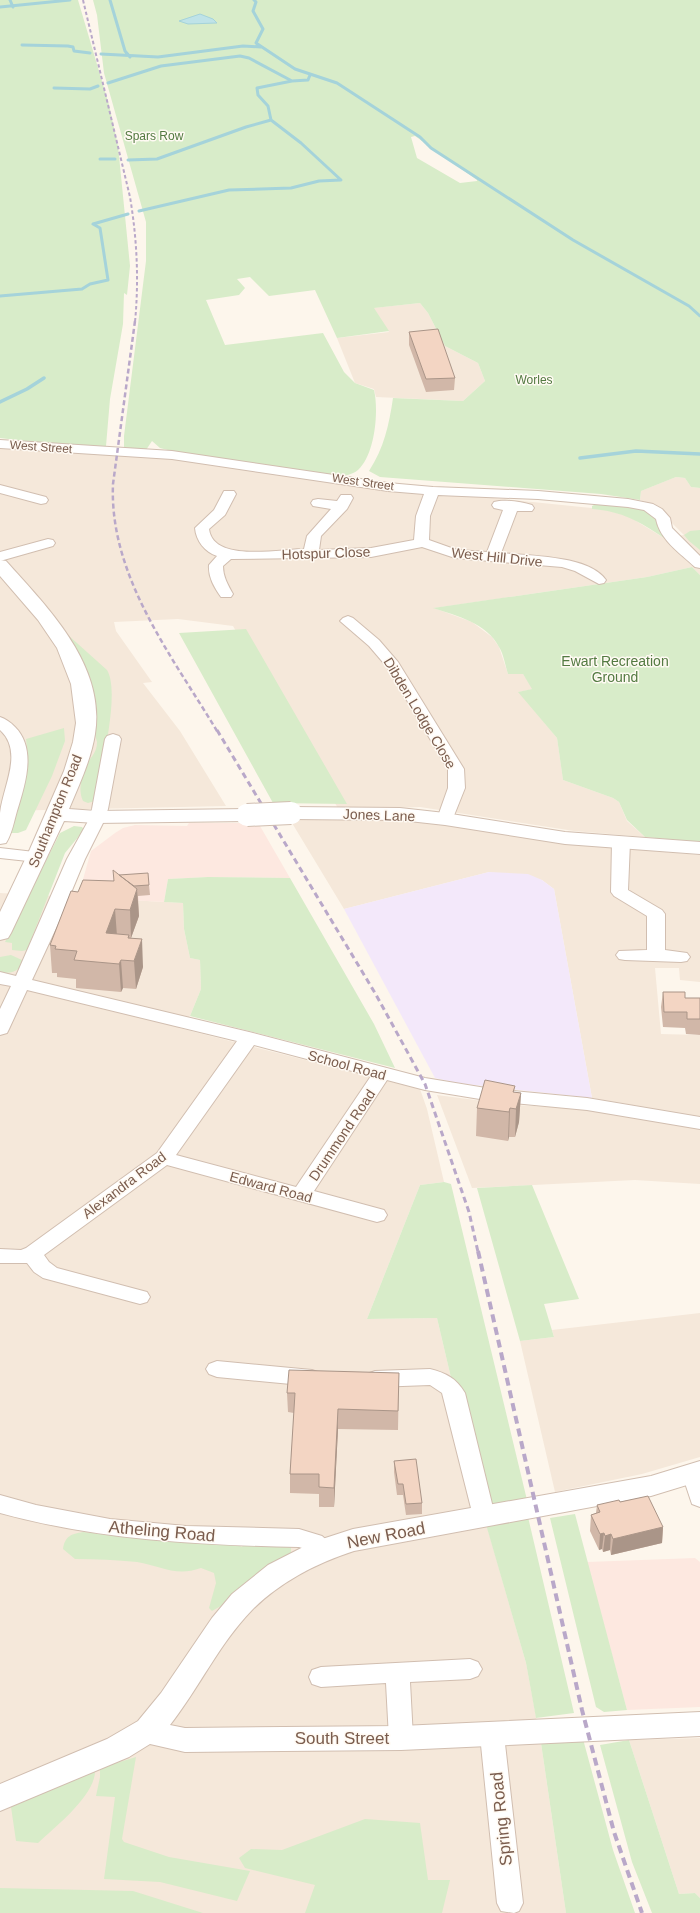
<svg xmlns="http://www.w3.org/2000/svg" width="700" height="1913" viewBox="0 0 700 1913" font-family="Helvetica,sans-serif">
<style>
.residential{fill:#f5e8da}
.commercial{fill:#fde8e0}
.education{fill:#f3e8fa}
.green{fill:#d8ecc9;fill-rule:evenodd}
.water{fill:#bfe3e8;stroke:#a5d3da}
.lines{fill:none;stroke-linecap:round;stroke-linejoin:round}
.stream-far1{stroke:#a5d3da;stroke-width:3}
.stream{stroke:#a5d3da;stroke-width:3.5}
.minor-casing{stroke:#d1beb0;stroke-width:2}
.tertiary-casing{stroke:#d1beb0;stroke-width:2}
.minor{fill:#fff;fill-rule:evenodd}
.tertiary{fill:#fff;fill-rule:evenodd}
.rail-far3{stroke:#b9a8c9;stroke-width:2;stroke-dasharray:3.5 2.5;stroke-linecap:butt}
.rail-far2{stroke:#b9a8c9;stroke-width:2.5;stroke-dasharray:5 3;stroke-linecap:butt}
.rail-far1{stroke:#b9a8c9;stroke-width:3;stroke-dasharray:6 4;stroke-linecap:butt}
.rail{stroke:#b9a8c9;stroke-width:4;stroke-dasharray:8 5;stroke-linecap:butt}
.tertiary-bridge-casing{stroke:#d1beb0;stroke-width:24;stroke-linecap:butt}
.tertiary-bridge{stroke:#fff;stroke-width:22}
.wall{fill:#d1b7a8}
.shaded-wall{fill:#aa9588}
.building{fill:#f3d5c3;stroke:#aa9588}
.labels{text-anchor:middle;stroke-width:3;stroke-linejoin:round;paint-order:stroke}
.far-park-label{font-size:12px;fill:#537a41;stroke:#fffaf3}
.far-street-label{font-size:12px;fill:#7a5c4d;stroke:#fffaf3}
.street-label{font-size:14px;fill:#7a5c4d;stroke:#fffaf3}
.park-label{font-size:14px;fill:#537a41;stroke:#fffaf3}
.near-street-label{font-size:17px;fill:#7a5c4d;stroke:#fffaf3}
</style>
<rect width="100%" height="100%" fill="#fdf6ec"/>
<path class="residential" d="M420,303L428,313L445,346L478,363L485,381L463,401L376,397L374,389L355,383L337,338L389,332L373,308Z
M0,448L156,456L335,482L611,510L628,516L664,538L684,535L671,522L663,509L640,500L641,491L676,477L685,478L691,487L700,488V575L692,567L647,577L434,608L472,622L492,637L499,647L508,674H523L533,689L519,692L557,738L563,780L613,798L619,802L627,821L645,837L574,831L420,807L339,810L233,626L178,619L114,622L116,631L152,682L143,683L180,731L226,806L0,811Z
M291,813L405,818L563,843L700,855V982L680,980L679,968H655L661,1034L700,1035V1117L592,1098L554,889L542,880L489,872L344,909L292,823Z
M0,893L183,903L184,929L190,958L200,960L201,989L190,1016L179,1028L420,1089L427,1109L444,1182L420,1185L367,1319L437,1318L452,1382L463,1390L492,1504L484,1516L526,1663L541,1743L566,1913H0Z
M437,1095L513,1105L575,1108L700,1128V1184L635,1180L472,1188Z
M700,1313V1457L642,1474L555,1492L520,1341L554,1337L552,1330Z
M700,1738V1898L695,1893L679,1894L629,1740Z"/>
<path class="commercial" d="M189,823H239L260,826L290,878L208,877L168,879L164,902L78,897L91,851L115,833L123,828L135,825L187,826Z
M695,1558L700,1562V1707L627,1710L587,1562Z"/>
<path class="education" d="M489,872L528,874L542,880L554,889L592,1098L457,1083L435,1078L344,909Z"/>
<path class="green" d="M0,0H78L109,105L118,146L130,266L127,295L124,293L123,324L110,399L106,446L58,445L0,438Z
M93,0H700V488L691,487L685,478L676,477L641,491L640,500L601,494L380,477L369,471C384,448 389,425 393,398L463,401L485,381L478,363L445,346L428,313L420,303L374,308L389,331L337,338L315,290L269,296L250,277L237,279L245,288L239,295L206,300L225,345L323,333L344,372L355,383L374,390C379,411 375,455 358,470C352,475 344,476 337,476L172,451L160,448L152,441L146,450H124V436L146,261V222L104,73L97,15ZM415,136L477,180V181L460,183L417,158L411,137Z
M598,503C621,504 641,504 659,519L660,530L667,538H664C640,522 622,511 592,509V506Z
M700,530V550L689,541L684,535L690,531Z
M692,567L700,575V842L645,837L627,820L619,802L613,798L563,780L557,738L518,692L532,689L523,674H508C505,665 504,655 499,647C487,623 457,616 433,608L647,577Z
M246,629L347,804L273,803L179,633Z
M68,635L107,670C121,693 100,773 95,801L88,803L83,801C78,791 81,777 85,767C90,757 97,754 97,742Z
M64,728L65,741L52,776L26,830L18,833H7L20,792L28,758L26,739Z
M74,826L82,827L84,830L65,853L27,950L22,951L12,950V943L5,942L60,833Z
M208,877L290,878L374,1024L395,1068L190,1016L201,989L200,960L190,958L184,929L183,903L164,902L168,879Z
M11,955L22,960L23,963C18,972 10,974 0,972V957Z
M444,1182L451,1184L527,1500L492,1504L463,1390L452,1382L437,1318L367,1319L420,1185Z
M532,1185L579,1299L544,1304L554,1337L520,1341L477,1188Z
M575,1514L627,1710L604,1712L596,1707L550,1518Z
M528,1517L574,1713L536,1718L526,1663L485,1521Z
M83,1532L138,1538L238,1542L241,1547L247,1544L291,1546V1554L235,1598L212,1611L209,1608L216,1583L214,1573L201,1568C176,1577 161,1566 137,1562C117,1560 96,1559 75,1559L63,1549C65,1536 71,1534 83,1532Z
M583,1739L613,1850L635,1913H566L541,1743Z
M629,1740L679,1894L695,1893L700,1898V1913H652L632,1862L600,1745Z
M136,1757L122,1839L124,1842L169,1857L250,1871L237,1901L160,1882L104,1879L115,1797L96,1796L100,1777V1768Z
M95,1770C96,1795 55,1827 38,1843L16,1841L11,1807Z
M365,1819L420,1823L428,1880H450L442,1913H305L315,1885L245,1868L239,1858L251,1849L282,1850Z
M0,1888L133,1891L203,1913H0Z"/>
<path class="water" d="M200,14L213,19L217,23L188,24L179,21Z"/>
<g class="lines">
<path class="stream-far1" d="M10,0L13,7
M110,0L125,51L130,57
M254,0L256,2L253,11L263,29L256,43L295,69L337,83L420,137L431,148L573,240L689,306L700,316
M0,7L70,0
M22,45L68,46L73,47L74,51L90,53
M101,54L158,57L243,46L261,47
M108,83L161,66L240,56L249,58L292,81
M54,88L90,89L98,86
M100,159H115
M128,160L157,159L246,127L271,120
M139,211L229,190L291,188L319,181L341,180L301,143L271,120L268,106L258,95L257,88L292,81L308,80L310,75
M0,296L82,289L90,284L108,280L100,228L93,224L128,214"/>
<path class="stream" d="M0,402L27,389L44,378
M580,458L636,451L700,454"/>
<g class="minor-casing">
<path id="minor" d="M0,440L172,451L388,483L433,487L538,491L628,499L653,504L662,509L670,518L672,528L700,556V568L695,567C680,553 660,540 656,519L644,510L628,507L538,499L438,495L430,516L429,540L457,550L487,552L503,510L494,508L492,505L494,502C505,499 521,502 532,505L534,508L532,511H517L501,553C529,556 589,555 606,580L604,583L599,584L575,571L562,567L455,558L422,547L371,557L231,559L223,566C223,577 228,585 233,594L231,597H221C214,587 208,577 209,565L217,556C205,552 196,541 195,528L214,510L224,491H234L236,494L225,515L209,529C213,563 280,549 304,549L307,536L331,509L313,506L311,503L313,500L318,499L337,501L341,495H351L353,498L347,509L321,536L319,550L371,548L414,540L416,516L424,494L388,491L172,459L0,448Z
M0,485L46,497L48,500L46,503L41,504L0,493Z
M48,539L53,540L55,543L53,546L0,561V552Z
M348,616L353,618L379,640L398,662L464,769L465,788L451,823L445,824L439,823L437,819L448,788V769L387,667L369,646L340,621L343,618Z
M0,717C6,719 10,722 15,727C37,749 25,785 17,811C14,821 12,834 6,843L0,844C0,834 0,823 0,813C3,786 24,752 0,730Z
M113,734L119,736L121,739L108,809L103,823L85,859L58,924L32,980L249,1032L425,1078L492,1089L587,1098L700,1117V1129L587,1110L492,1101L425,1090L387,1080L314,1191L384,1210L387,1215L384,1220L377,1222L167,1165L44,1255L49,1262L57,1268L147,1292L150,1297L147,1302L140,1304L43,1278L34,1272L27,1263H0V1249L21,1250L26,1248L157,1153L237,1041L27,990L9,1029L7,1033L0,1035V1009L11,986L0,984V972L16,976L67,859L87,823L92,809L105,739L107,736ZM254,1045L371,1076L296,1187L176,1155Z
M621,837L627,838L630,842L628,890L662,910L665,914V950L687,953L690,957L687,961L681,962L625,960L619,959L616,955L619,951L647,950V916L614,896L611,892L612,842L615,838Z
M0,848L43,853L46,857L43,861L37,862L0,858Z
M217,1361L312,1370L320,1373L323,1378L320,1383L312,1386L217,1377L209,1374L206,1369L209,1364Z
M430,1369C446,1373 456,1378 465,1393L495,1516L492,1522L484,1525L476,1522L473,1516L442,1393L430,1385L375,1387L367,1384L364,1379L367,1374L375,1371Z
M693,1466L700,1468V1507L692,1504L682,1474L685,1468Z
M0,1495L36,1505L110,1519L186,1526L299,1529L322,1536L331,1544L334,1550L331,1556C315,1561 313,1551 299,1547C197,1545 99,1540 0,1513Z
M470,1659L478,1662L482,1669L478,1676L470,1679L410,1682L413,1738L410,1745L401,1748L392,1745L389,1738L386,1683L321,1687L312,1684L309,1677L312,1670L321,1667Z
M492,1725L501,1728L504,1735L523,1903L519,1911L514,1913L501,1911L497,1903L480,1735L483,1728Z"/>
</g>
<g class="tertiary-casing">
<path id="tertiary" d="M0,560L6,561C48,608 106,665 95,734C91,760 79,785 69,809L96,811L247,809L254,811L257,815L254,819L247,821L96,823L64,821L11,933L8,938L0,940V912L30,849L64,771L73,742L76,723L71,684L57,648L38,620L0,576Z
M291,807L400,808L445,813L565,832L700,842V854L565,844L445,825L400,820L291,819L284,817L281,813L284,809Z
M700,1461V1481L651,1496L354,1551C317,1563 280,1582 252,1610C219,1644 199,1688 170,1725L185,1728L401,1726L700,1712V1736L401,1750L185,1752L150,1744L129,1757L0,1811V1784L107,1739L138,1721L161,1693L212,1618L232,1594L268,1565L313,1542L353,1529L651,1476Z"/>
</g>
<use href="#minor" class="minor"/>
<use href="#tertiary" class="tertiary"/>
<path class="rail-far3" d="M83,0L130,197C137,239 139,280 135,322"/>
<path class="rail-far2" d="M135,321L113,484C109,576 172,656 217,731"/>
<path class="rail-far1" d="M217,730L375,993L425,1084L469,1212L478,1252"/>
<path class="rail" d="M478,1251L582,1710L614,1832L642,1913"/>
<g class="tertiary-bridge-casing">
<path id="tertiary-bridge" d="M247,815L291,813"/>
</g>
<use href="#tertiary-bridge" class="tertiary-bridge"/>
</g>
<path class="wall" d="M409,332L455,378L454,390L426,392L409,345Z
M119,875L149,885L150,895L138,896L139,916L131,938L143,967L136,989L123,988L121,992L76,988V979L57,977V973H52L50,945L78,892L113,881Z
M663,992L685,998H700V1035L686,1034L685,1028L663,1027L661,1007Z
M515,1086L514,1092L521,1093L519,1122L515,1137H509L508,1141L476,1136L477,1108Z
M399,1373L398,1430L338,1429L334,1507H319V1494L290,1493V1474L294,1413L288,1412L287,1393Z
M394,1461L422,1503V1514L406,1515L403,1495H397L394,1472Z
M620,1502L663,1527L662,1543L611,1555L610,1550L603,1552L602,1549L599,1550L590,1531L591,1515L596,1513L597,1505Z"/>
<path class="shaded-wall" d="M137,889L139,916L131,938L130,910Z
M115,909L117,936L106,933Z
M142,939L143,967L136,989L134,961Z
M121,960L123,988L121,992L119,964Z
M521,1093L519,1122L515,1137L516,1109Z
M510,1108L509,1137L508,1141L509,1112Z
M338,1409V1429L334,1507V1488Z
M663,1527L662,1543L611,1555L613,1539Z
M604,1533L602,1549L599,1550L600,1534Z
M611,1534L610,1550L603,1552L605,1536Z"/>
<path class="building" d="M438,329L455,378L426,379L409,332Z
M113,870L137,889L130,910L115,909L106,933L129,935L128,938L142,939L134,961L121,960L119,964L74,960L77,951L55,949L56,946L50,945L71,891L78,892L83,880L114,881Z
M148,873L149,885L134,886L119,875Z
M663,992H685V998H700V1019H687V1012H664Z
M485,1080L515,1086L513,1092L521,1093L516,1109L510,1108L509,1112L477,1108Z
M289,1370L399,1373L398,1411L338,1409L334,1488L319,1487V1474H290L295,1393H287Z
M416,1459L422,1503L406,1504L403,1484H398L394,1461Z
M648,1496L663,1527L613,1539L611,1534L605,1536L604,1533L600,1534L591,1515L600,1512L597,1505L619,1500L620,1502Z"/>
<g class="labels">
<g class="far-park-label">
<text x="154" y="140">Spars Row</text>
<text x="534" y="384">Worles</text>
</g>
<g class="far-street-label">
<text transform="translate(41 447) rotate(4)" y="4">West Street</text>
<text transform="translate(363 482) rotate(8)" y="4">West Street</text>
</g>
<g class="street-label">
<text transform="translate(326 553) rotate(-2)" y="5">Hotspur Close</text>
<text transform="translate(497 557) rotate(6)" y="5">West Hill Drive</text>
<text transform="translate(420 713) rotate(59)" y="5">Dibden Lodge Close</text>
<text transform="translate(55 811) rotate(-68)" y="5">Southampton Road</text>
<text transform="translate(379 815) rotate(2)" y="5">Jones Lane</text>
<text transform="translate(347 1065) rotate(15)" y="5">School Road</text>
<text transform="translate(342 1135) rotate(-56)" y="5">Drummond Road</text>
<text transform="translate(124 1185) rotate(-37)" y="5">Alexandra Road</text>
<text transform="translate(271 1187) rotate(15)" y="5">Edward Road</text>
</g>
<g class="park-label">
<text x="615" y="666">Ewart Recreation<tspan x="615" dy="16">Ground</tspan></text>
</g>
<g class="near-street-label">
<text transform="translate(162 1531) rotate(5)" y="6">Atheling Road</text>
<text transform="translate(386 1535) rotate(-11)" y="6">New Road</text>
<text x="342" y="1744">South Street</text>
<text transform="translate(501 1819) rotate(-96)" y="6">Spring Road</text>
</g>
</g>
</svg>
